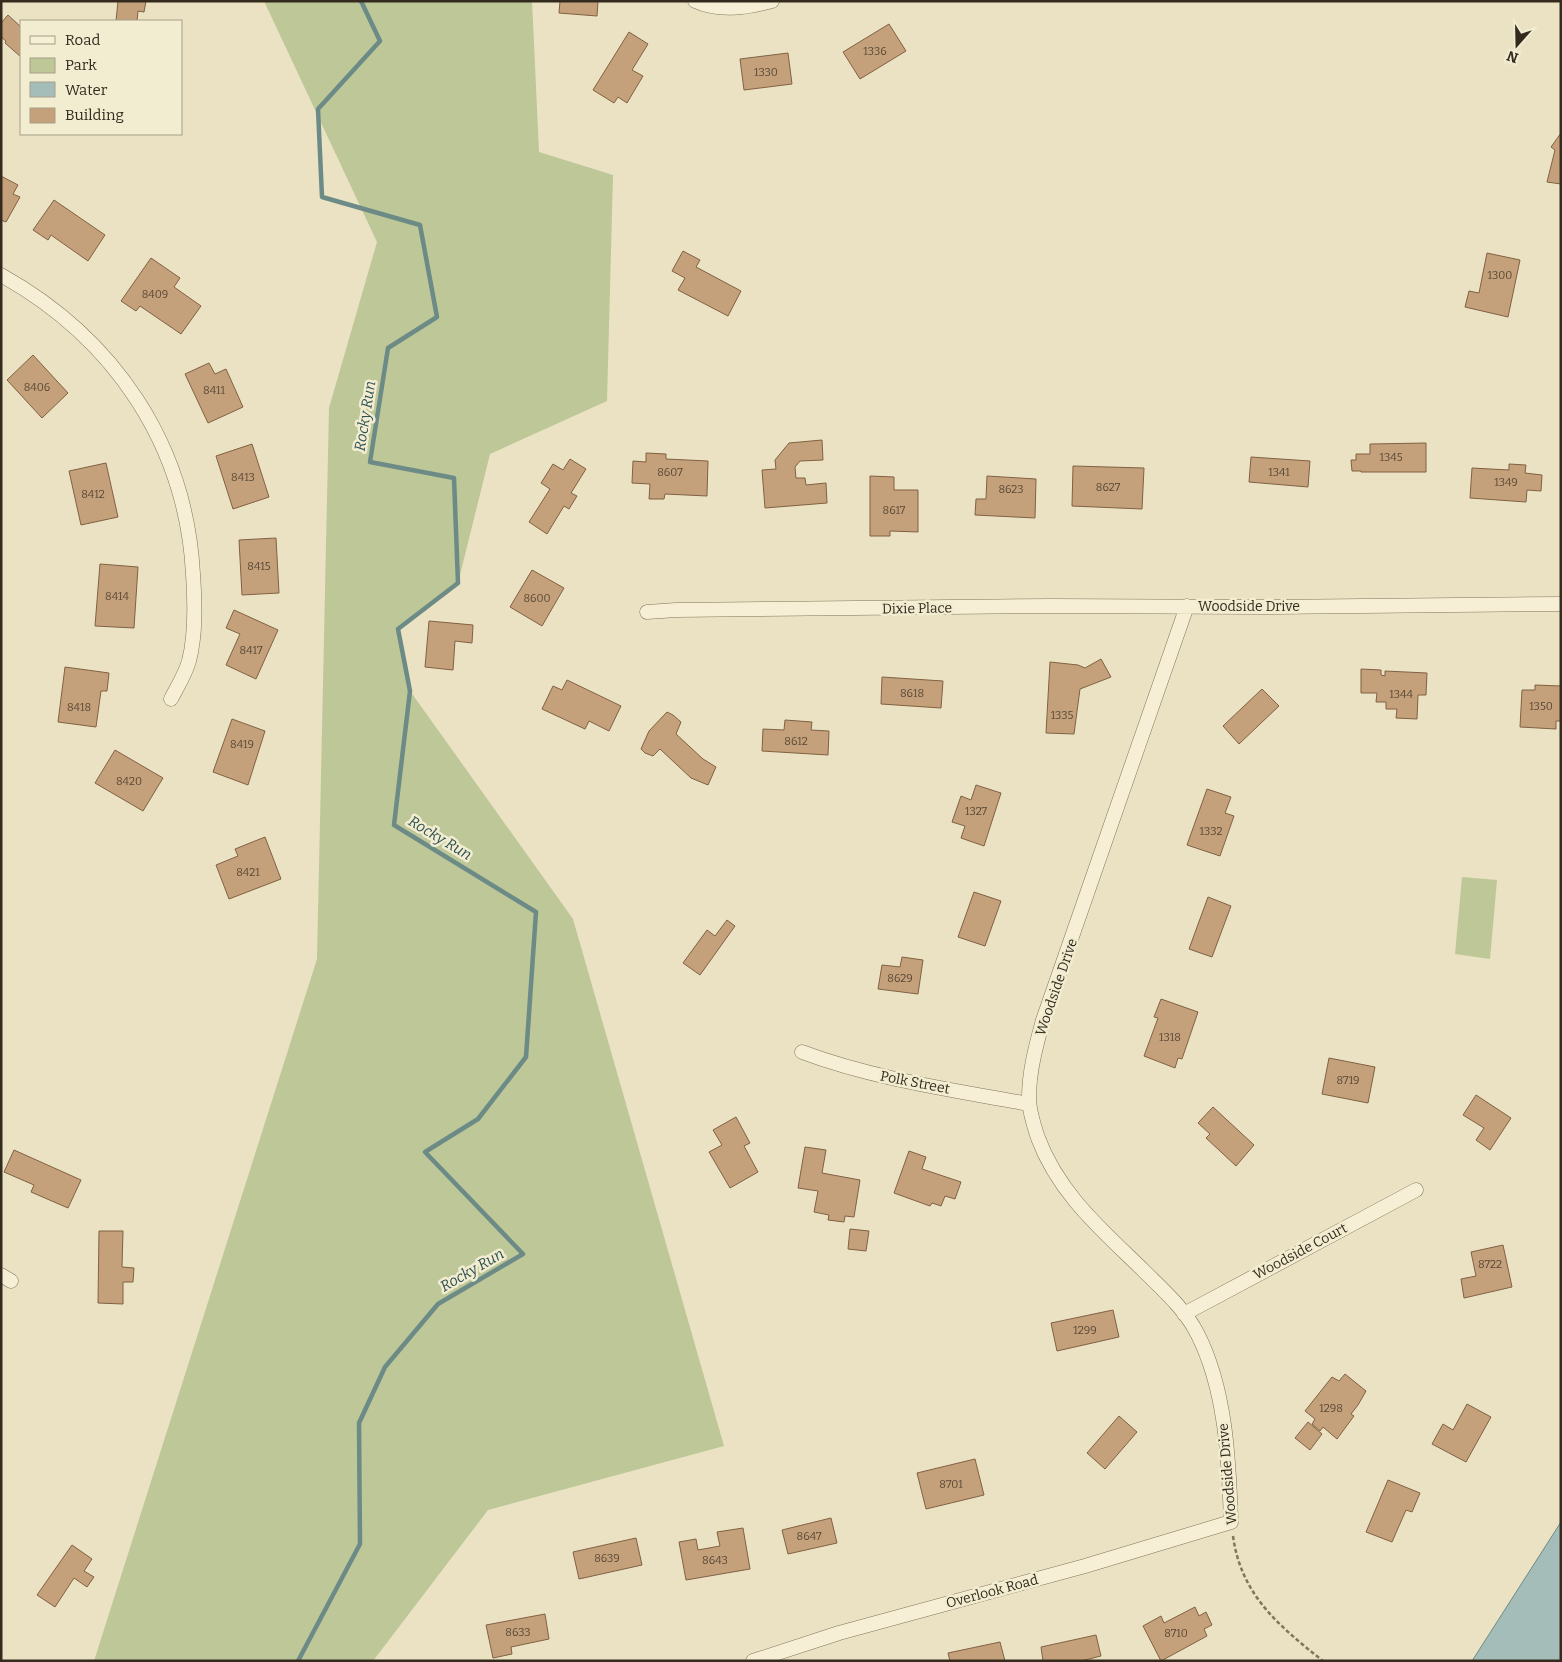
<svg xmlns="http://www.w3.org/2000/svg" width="1562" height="1662" viewBox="0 0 1562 1662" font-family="Bitter,serif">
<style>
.green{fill:#bdc797}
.water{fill:#a4bdb8;stroke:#6c8a86}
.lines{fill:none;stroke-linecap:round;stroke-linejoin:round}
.stream{stroke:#6c8a86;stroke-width:4.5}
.building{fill:#c5a17b;stroke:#806143}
.minor-casing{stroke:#83745b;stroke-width:15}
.path{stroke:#83745b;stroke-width:2.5;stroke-dasharray:4 2.5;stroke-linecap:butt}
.minor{stroke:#f6efd5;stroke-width:14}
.labels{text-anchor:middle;stroke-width:5;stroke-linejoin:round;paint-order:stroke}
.number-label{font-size:11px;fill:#584835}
.street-label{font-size:14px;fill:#342b1e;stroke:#f2ecd1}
.water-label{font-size:15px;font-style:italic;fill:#2e5152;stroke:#f2ecd1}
</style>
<rect width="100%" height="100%" fill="#eae2c2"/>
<path class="green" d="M264,1H532L539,152L613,175L607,401L490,454L458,583L398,629L410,691L573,919L724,1446L488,1510L373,1661H94L317,959L329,408L377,242Z
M1462,877L1497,880L1490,959L1455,954Z"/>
<path class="water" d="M1561,1522V1661H1472Z"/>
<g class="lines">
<path class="stream" d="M298,1661L360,1544L359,1423L385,1367L438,1304L523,1254L425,1152L478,1119L526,1057L536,912L394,825L410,691L398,629L458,583L454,478L370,462L388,348L437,317L420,225L322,197L318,109L380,41L361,1"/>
</g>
<path class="building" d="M118,1H146L144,12L138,11L137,21H116Z
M560,1H598L597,16L559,13Z
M8,15L21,27V57L5,43L6,41L1,37V23Z
M889,24L906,51L860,79L843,52Z
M629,32L648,44L632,70L643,76L627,103L618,97L614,103L593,90Z
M788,53L792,84L744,90L740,59Z
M1561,133V184L1547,182L1555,150L1551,147Z
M1,176L18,185L13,194L20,197L6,222L1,220Z
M54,200L105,235L88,261L51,235L48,240L33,230Z
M683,251L700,260L696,267L741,291L728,316L678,290L685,278L672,271Z
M1487,253L1520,260L1508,317L1465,307L1469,291L1479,293Z
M151,258L180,278L174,287L201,306L181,334L140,306L136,311L121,301Z
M33,355L68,393L42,418L7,380Z
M209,363L215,374L226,369L243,407L208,423L185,374Z
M822,440L823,460L800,461L795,467L796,478H805L806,485L826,483L827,503L765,508L762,470L776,469L775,460L789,443Z
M1426,443V472H1361V471H1352L1351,460H1356V454H1370V444Z
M252,444L269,497L233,509L216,456Z
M646,453L666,454V459L708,461L707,496L665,494L664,499H649L650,484L632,483L633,461L646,462Z
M1251,457L1310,461L1308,487L1249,482Z
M570,459L586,469L571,493L577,496L569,509L564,506L547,534L529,522L550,489L541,483L553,464L563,470Z
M106,463L118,517L81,525L69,471Z
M1509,464L1526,465L1525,473L1542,475L1541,491L1527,490L1526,502L1470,498L1472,468L1509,470Z
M1073,466L1144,468L1142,509L1072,506Z
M870,476L894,477V490H918V532L890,531V536H870Z
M987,476L1036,479L1035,518L975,515L976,499H986Z
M276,538L279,593L242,595L239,540Z
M100,564L138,567L134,628L95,626Z
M532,570L564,588L542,626L510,607Z
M234,610L278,630L256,679L226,665L240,634L226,628Z
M429,621L473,625L472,643L455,641L453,670L425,667Z
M1101,659L1111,677L1080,689L1074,734L1046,733L1050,662L1078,665L1085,668Z
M65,667L109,673L107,691H101L96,727L58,722Z
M1361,669L1381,670V675L1385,676V671L1427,673L1426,695H1418L1417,719L1396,718L1397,709H1386V702H1376L1377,693H1361Z
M882,677L943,681L941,708L881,704Z
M567,680L621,706L609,731L589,721L585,729L542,709L553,686L562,690Z
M1535,685L1561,686V721H1556V729L1520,727L1522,690H1535Z
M1262,689L1279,706L1239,744L1223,726Z
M667,712L673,715L681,722L676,734L703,759L716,767L708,785L691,778L660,749L653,756L645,753L641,749L649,731Z
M232,719L265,731L248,785L213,772Z
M785,720L812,722L811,730L829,731L828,755L762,751L763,729L784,730Z
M115,750L163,778L143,811L95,783Z
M976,785L1001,793L984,846L961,838L965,826L952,822L961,796L971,800Z
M1207,789L1231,797L1225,813L1234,816L1220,856L1187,845Z
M265,837L281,879L229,899L216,865L238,856L235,849Z
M974,892L1001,901L985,946L958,937Z
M1208,897L1231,906L1212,957L1189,949Z
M727,920L735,926L700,975L683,963L707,930L715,936Z
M902,957L923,960L918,994L878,989L882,965L900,967Z
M1161,999L1198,1012L1182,1059L1178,1058L1175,1068L1144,1056L1158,1018L1154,1017Z
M1329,1058L1375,1067L1368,1103L1322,1094Z
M1476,1095L1511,1118L1490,1150L1476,1140L1484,1128L1463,1115Z
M1213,1107L1254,1145L1236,1166L1206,1138L1210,1134L1198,1123Z
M736,1117L750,1143L744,1146L758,1172L730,1188L709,1152L722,1145L713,1130Z
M805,1147L826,1150L822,1173L860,1180L854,1217L845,1216L844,1222L828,1220L829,1215L814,1212L818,1191L798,1188Z
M14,1150L81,1180L68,1208L31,1192L34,1185L4,1172Z
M909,1151L926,1157L922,1169L961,1182L955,1199L945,1196L941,1206L932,1203L930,1206L894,1193Z
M850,1229L869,1231L866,1251L848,1249Z
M99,1231H123L122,1267L134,1268L133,1282H123V1304L98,1303Z
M1503,1245L1512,1287L1464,1298L1461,1279L1476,1276L1471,1252Z
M1113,1310L1119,1337L1057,1351L1051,1323Z
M1345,1374L1366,1391L1358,1405L1351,1414L1354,1416L1337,1439L1323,1427L1320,1431L1312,1424L1315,1419L1305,1411L1332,1377L1339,1381Z
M1467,1404L1491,1417L1466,1462L1432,1444L1443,1424L1453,1430Z
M1119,1416L1137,1432L1105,1469L1087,1453Z
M1308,1422L1322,1434L1310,1450L1295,1438Z
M975,1459L984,1495L926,1509L917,1473Z
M1388,1480L1420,1493L1412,1512L1406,1510L1392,1542L1366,1532Z
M831,1518L837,1543L788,1554L782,1530Z
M743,1528L750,1569L686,1580L679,1542L696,1539L698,1550L720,1546L717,1532Z
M636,1538L642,1565L579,1579L573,1552Z
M72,1545L92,1559L84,1571L94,1577L87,1587L74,1578L55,1607L37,1595Z
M1195,1607L1199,1616L1206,1612L1212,1625L1204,1629L1207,1636L1161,1661L1143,1626L1161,1616L1164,1623Z
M545,1614L549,1639L511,1647L512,1654L493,1658L486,1625Z
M1096,1635L1101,1656L1081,1661H1043L1041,1647Z
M1000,1642L1005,1661H950L948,1653Z"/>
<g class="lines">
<g class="minor-casing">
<path id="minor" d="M695,1C719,12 746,8 772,1
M1,275C114,338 186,444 193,574C195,603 196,634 189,661C185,675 177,687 171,699
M647,612L676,610L1051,606L1263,607L1561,604
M802,1052C874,1079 953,1090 1029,1104
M1,1275L11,1281
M1184,1314L1416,1190
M753,1661L839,1633L1085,1566L1231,1522C1229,1461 1226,1389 1197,1333C1184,1308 1163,1290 1143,1270C1102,1230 1059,1194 1038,1138C1034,1126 1029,1111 1029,1098C1029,1071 1036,1046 1043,1020L1187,606"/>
</g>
<path class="path" d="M1233,1536C1241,1595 1279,1626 1323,1661"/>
<use href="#minor" class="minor"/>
</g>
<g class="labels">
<g class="number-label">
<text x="875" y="55">1336</text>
<text x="766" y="76">1330</text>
<text x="1500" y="279">1300</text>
<text x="155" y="298">8409</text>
<text x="37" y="391">8406</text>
<text x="214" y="394">8411</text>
<text x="1391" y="461">1345</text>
<text x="670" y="476">8607</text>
<text x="1279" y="476">1341</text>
<text x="243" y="481">8413</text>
<text x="1506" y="486">1349</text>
<text x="1108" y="491">8627</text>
<text x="1011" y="493">8623</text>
<text x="93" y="498">8412</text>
<text x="894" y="514">8617</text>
<text x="259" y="570">8415</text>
<text x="117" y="600">8414</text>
<text x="537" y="602">8600</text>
<text x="251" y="654">8417</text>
<text x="912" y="697">8618</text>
<text x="1401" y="698">1344</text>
<text x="1541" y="710">1350</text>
<text x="79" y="711">8418</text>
<text x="1062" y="719">1335</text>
<text x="796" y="745">8612</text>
<text x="242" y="748">8419</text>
<text x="129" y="785">8420</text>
<text x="976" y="815">1327</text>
<text x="1211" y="835">1332</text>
<text x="248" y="876">8421</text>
<text x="900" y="982">8629</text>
<text x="1170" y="1041">1318</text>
<text x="1348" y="1084">8719</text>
<text x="1490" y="1268">8722</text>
<text x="1085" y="1334">1299</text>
<text x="1331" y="1412">1298</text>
<text x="951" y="1488">8701</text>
<text x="809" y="1540">8647</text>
<text x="607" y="1562">8639</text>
<text x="715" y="1564">8643</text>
<text x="518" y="1636">8633</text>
<text x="1176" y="1637">8710</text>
</g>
<g class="street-label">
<text x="1249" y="611">Woodside Drive</text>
<text transform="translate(917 608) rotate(-1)" y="5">Dixie Place</text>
<text transform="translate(1056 987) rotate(-71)" y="5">Woodside Drive</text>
<text transform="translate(915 1082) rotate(11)" y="5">Polk Street</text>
<text transform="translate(1300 1251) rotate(-28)" y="5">Woodside Court</text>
<text transform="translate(1227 1474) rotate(-95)" y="5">Woodside Drive</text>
<text transform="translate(992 1591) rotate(-15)" y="5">Overlook Road</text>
</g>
<g class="water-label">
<text transform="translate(365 416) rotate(-81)" y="5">Rocky Run</text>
<text transform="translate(440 838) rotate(31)" y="5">Rocky Run</text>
<text transform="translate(472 1270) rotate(-30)" y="5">Rocky Run</text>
</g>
</g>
<rect width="1562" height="1662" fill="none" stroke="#342b1e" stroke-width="5"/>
<rect x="20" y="20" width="162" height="115" fill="#f2ecd1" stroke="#a69f89"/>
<rect x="30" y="36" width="25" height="8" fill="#f6efd5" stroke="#a69f89"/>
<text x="65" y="45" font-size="15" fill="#342b1e">Road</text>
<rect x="30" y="58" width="25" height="15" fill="#bdc797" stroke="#a69f89"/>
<text x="65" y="70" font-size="15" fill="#342b1e">Park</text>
<rect x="30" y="82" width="25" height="15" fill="#a4bdb8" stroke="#a69f89"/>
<text x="65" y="95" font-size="15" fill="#342b1e">Water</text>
<rect x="30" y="108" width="25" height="15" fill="#c5a17b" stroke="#a69f89"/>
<text x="65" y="120" font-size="15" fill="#342b1e">Building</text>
<g transform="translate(1517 45) rotate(200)" stroke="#f2ecd1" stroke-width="4" paint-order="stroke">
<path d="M0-4L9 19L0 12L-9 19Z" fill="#342b1e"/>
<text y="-8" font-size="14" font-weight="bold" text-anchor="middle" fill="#342b1e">N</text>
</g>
</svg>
